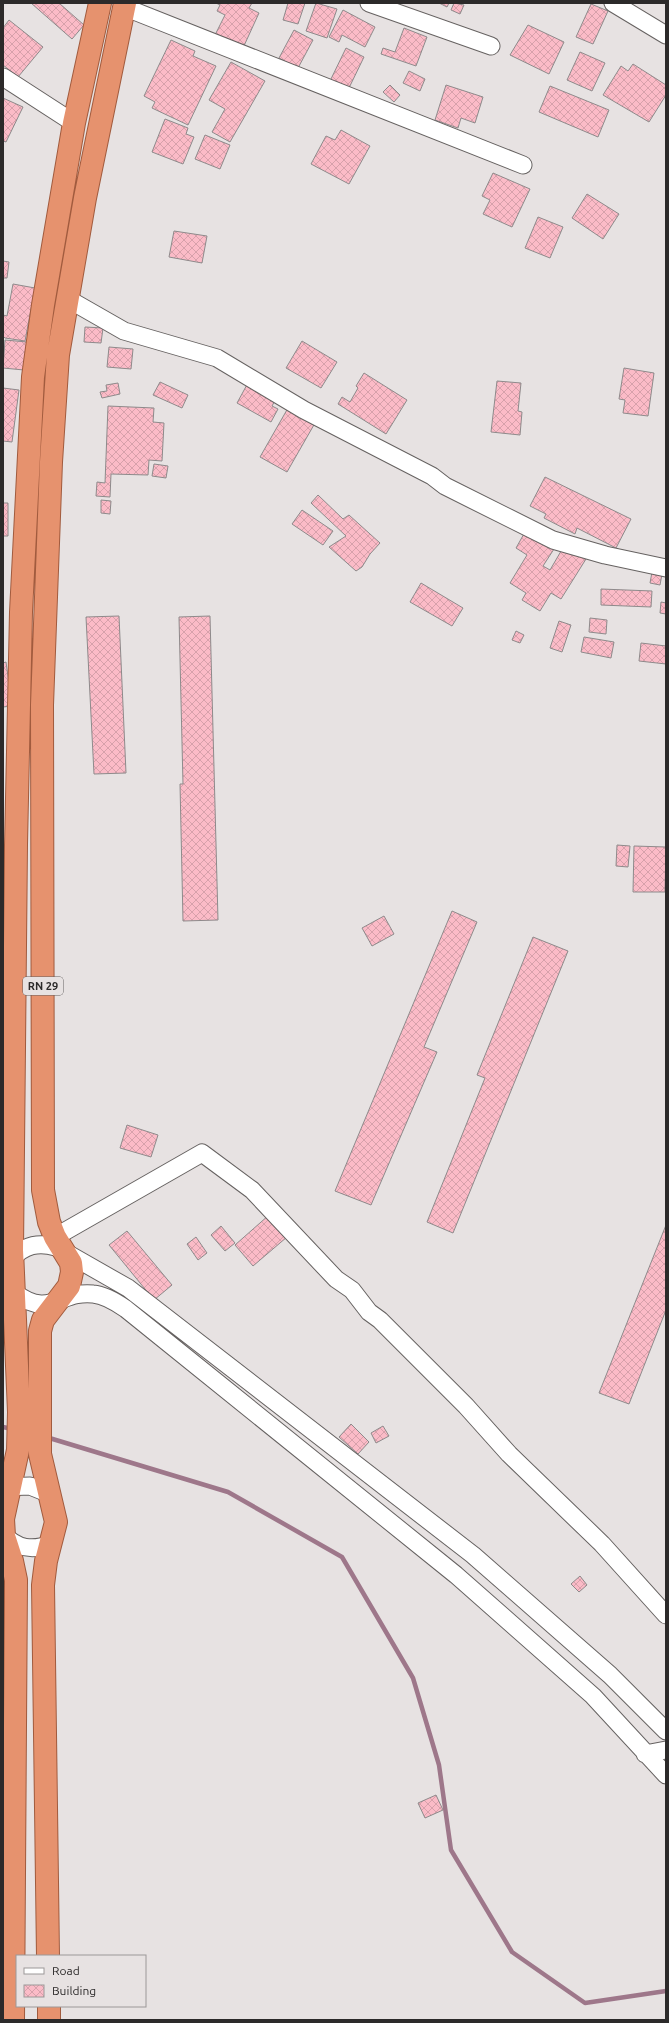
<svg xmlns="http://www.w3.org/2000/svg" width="669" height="2023" viewBox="0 0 669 2023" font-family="Ubuntu,sans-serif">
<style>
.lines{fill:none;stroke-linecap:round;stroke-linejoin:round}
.stream{stroke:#9e778a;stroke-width:4.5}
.building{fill:url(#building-cross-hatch);stroke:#8e8a8b}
.minor-casing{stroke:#666261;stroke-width:19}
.trunk-casing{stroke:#a15b3e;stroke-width:24}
.minor{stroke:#fff;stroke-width:17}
.trunk{stroke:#e6926e;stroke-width:22}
.labels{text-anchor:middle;stroke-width:3;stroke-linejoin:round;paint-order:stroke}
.shield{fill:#e7e2e2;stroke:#646161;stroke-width:1}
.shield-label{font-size:11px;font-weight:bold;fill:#2c2a2a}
</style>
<defs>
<pattern id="building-cross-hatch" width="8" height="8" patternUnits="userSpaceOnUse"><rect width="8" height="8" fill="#fbbbc7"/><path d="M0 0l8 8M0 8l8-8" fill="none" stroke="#d7a1ab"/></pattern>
</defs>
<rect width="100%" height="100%" fill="#e7e2e2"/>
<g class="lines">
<path class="stream" d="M3,1427L12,1429
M46,1437L228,1492L342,1557L413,1678L439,1765L451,1850L512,1952L585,2003L666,1991"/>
</g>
<path class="building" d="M31,3H59L84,25L72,39Z
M216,3H252L249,8L259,13L243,48L215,35L225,15L217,11L220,5Z
M288,3H305L298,24L283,20Z
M316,3L337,9L327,38L306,31Z
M439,3H449L447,7Z
M454,3L464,5L460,14L451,10Z
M591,4L608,11L593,44L576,37Z
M343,10L375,27L365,47L342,35L339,42L329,37Z
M9,20L43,47L18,77L3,65V28Z
M528,25L564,42L549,74L510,55Z
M404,28L427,37L416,66L381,54L383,48L395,52Z
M294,30L313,40L298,68L279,58Z
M171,40L195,51L193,56L216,66L188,125L152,108L155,102L144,96Z
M346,48L364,57L348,90L330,81Z
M580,52L605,63L592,91L567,80Z
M231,62L265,81L230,142L212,132L225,109L209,100Z
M633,64L666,85V95L649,122L603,95L621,66L628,71Z
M409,71L425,79L420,91L403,83Z
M390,85L400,95L394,102L383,92Z
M446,85L483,97L475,123L461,118L458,128L435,120Z
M550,86L609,110L598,137L539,112Z
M3,98L23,107L6,142L3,141Z
M165,119L188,128L186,134L194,137L183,164L152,152Z
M341,130L370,146L349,184L311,164L326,136L335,140Z
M205,135L230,145L220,169L195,159Z
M493,173L530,189L512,227L483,214L490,200L482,196Z
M587,194L619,214L603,239L572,218Z
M538,217L563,227L550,258L525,248Z
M174,231L207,236L202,263L169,257Z
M3,261L9,262L7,278H3Z
M13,284L35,288L25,341L5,338L3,336V315L7,316Z
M85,327L103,328L101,343L84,342Z
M5,340L27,342L24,370L3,368Z
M302,341L337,362L321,388L286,368Z
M109,347L133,349L131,369L107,367Z
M624,368L654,373L648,416L623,413L625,400L619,399Z
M364,373L407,400L386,434L338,404L342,397L350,402L358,388L356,386Z
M249,381L277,397L272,406L278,409L271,422L237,403Z
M497,381L521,383L518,411L522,412L520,435L491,432Z
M160,382L188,395L182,408L153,395Z
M118,383L120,394L102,398L100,392L107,391L106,385Z
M3,388L19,390L12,442L3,441Z
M108,406L154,408L153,422L164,423L162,461L149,460L148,475L111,474L110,497L96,496L97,482L105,483Z
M288,408L315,423L287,472L260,457Z
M154,464L168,466L166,478L152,476Z
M545,477L631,519L616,548L577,528L575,534L544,518L546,514L530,506Z
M318,495L343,519L349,515L380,543L370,554L362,567L356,571L329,547L346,536L311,503Z
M101,500L111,501L110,514L101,513Z
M3,503H8V536H3Z
M302,510L333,531L323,545L292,524Z
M525,532L554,549L543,566L550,570L564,546L586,559L561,599L551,593L540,611L522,600L526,593L510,583L527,555L516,548Z
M652,572L662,574L660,585L650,583Z
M421,583L463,608L452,626L410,602Z
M601,589L652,591L651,607L601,605Z
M661,602L666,603V614L660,613Z
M119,616L126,773L94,774L86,617Z
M210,616L218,920L183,921L180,784H183L179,617Z
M590,618L607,620L606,634L589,632Z
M559,621L571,625L562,652L550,648Z
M516,631L524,635L520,643L512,640Z
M584,637L614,642L611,658L581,652Z
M641,643L666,646V664L639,661Z
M6,662L12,706L3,707V663Z
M617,845L630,846L628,867L616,866Z
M634,846L666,847L665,892H633Z
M452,911L477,922L424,1047L437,1052L371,1205L335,1191Z
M384,916L394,934L372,946L362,928Z
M533,937L568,951L453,1233L427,1222L485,1078L477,1075Z
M127,1125L158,1135L151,1157L120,1148Z
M269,1215L287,1237L253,1266L235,1245Z
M666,1225V1310L629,1404L599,1393Z
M221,1226L235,1243L225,1251L211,1235Z
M127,1231L172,1285L154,1300L109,1245Z
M196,1237L207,1253L198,1260L187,1244Z
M351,1424L369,1442L358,1454L339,1437Z
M383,1426L389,1436L376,1443L371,1433Z
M580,1576L587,1585L579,1592L571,1584Z
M436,1795L443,1810L425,1818L418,1803Z"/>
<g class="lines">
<g class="minor-casing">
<path id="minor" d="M369,3L491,46
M613,3L666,35
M124,7L523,165
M3,77L74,123
M68,299L124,331L217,358L304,410L432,476L445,486L553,540L605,555L666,568
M55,1237L202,1153L252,1190L336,1279L352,1290L369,1312L380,1320L466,1406L509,1454L602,1544L666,1615
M12,1259C24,1245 38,1242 56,1247L128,1288L473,1555L610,1675L666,1731
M14,1292C49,1320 61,1290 93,1294C105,1295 116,1302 126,1309L456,1575L593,1696L666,1775
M3,1487L30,1486L50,1494
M3,1534C17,1549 32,1551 51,1544
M645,1754L666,1750"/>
</g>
<g class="trunk-casing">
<path id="trunk" d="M48,1956L43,1585L46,1561L56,1522L40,1454V1331L43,1320L69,1286L72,1272L71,1263L55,1237L49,1222L43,1190L42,705L51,462L58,355L85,198L125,3
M49,2006V2020
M13,2020L16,1580L12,1561L4,1536L3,1519L18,1450L19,1412L12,1250L16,845L21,612L33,377L43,305L74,123L100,3"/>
</g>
<use href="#minor" class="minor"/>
<use href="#trunk" class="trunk"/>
</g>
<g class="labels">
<rect class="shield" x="23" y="977" width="40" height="18" rx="3"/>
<g class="shield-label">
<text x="43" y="990">RN 29</text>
</g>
</g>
<rect width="669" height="2023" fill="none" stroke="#2c2a2a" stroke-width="8"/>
<rect x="16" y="1955" width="130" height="52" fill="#e7e2e2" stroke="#9c9898"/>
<rect x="24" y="1968" width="20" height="6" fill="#ffffff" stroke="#9c9898"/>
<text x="52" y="1975" font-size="12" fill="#2c2a2a">Road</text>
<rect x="24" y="1985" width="20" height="12" fill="url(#building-cross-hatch)" stroke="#9c9898"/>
<text x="52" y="1995" font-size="12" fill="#2c2a2a">Building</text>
</svg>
